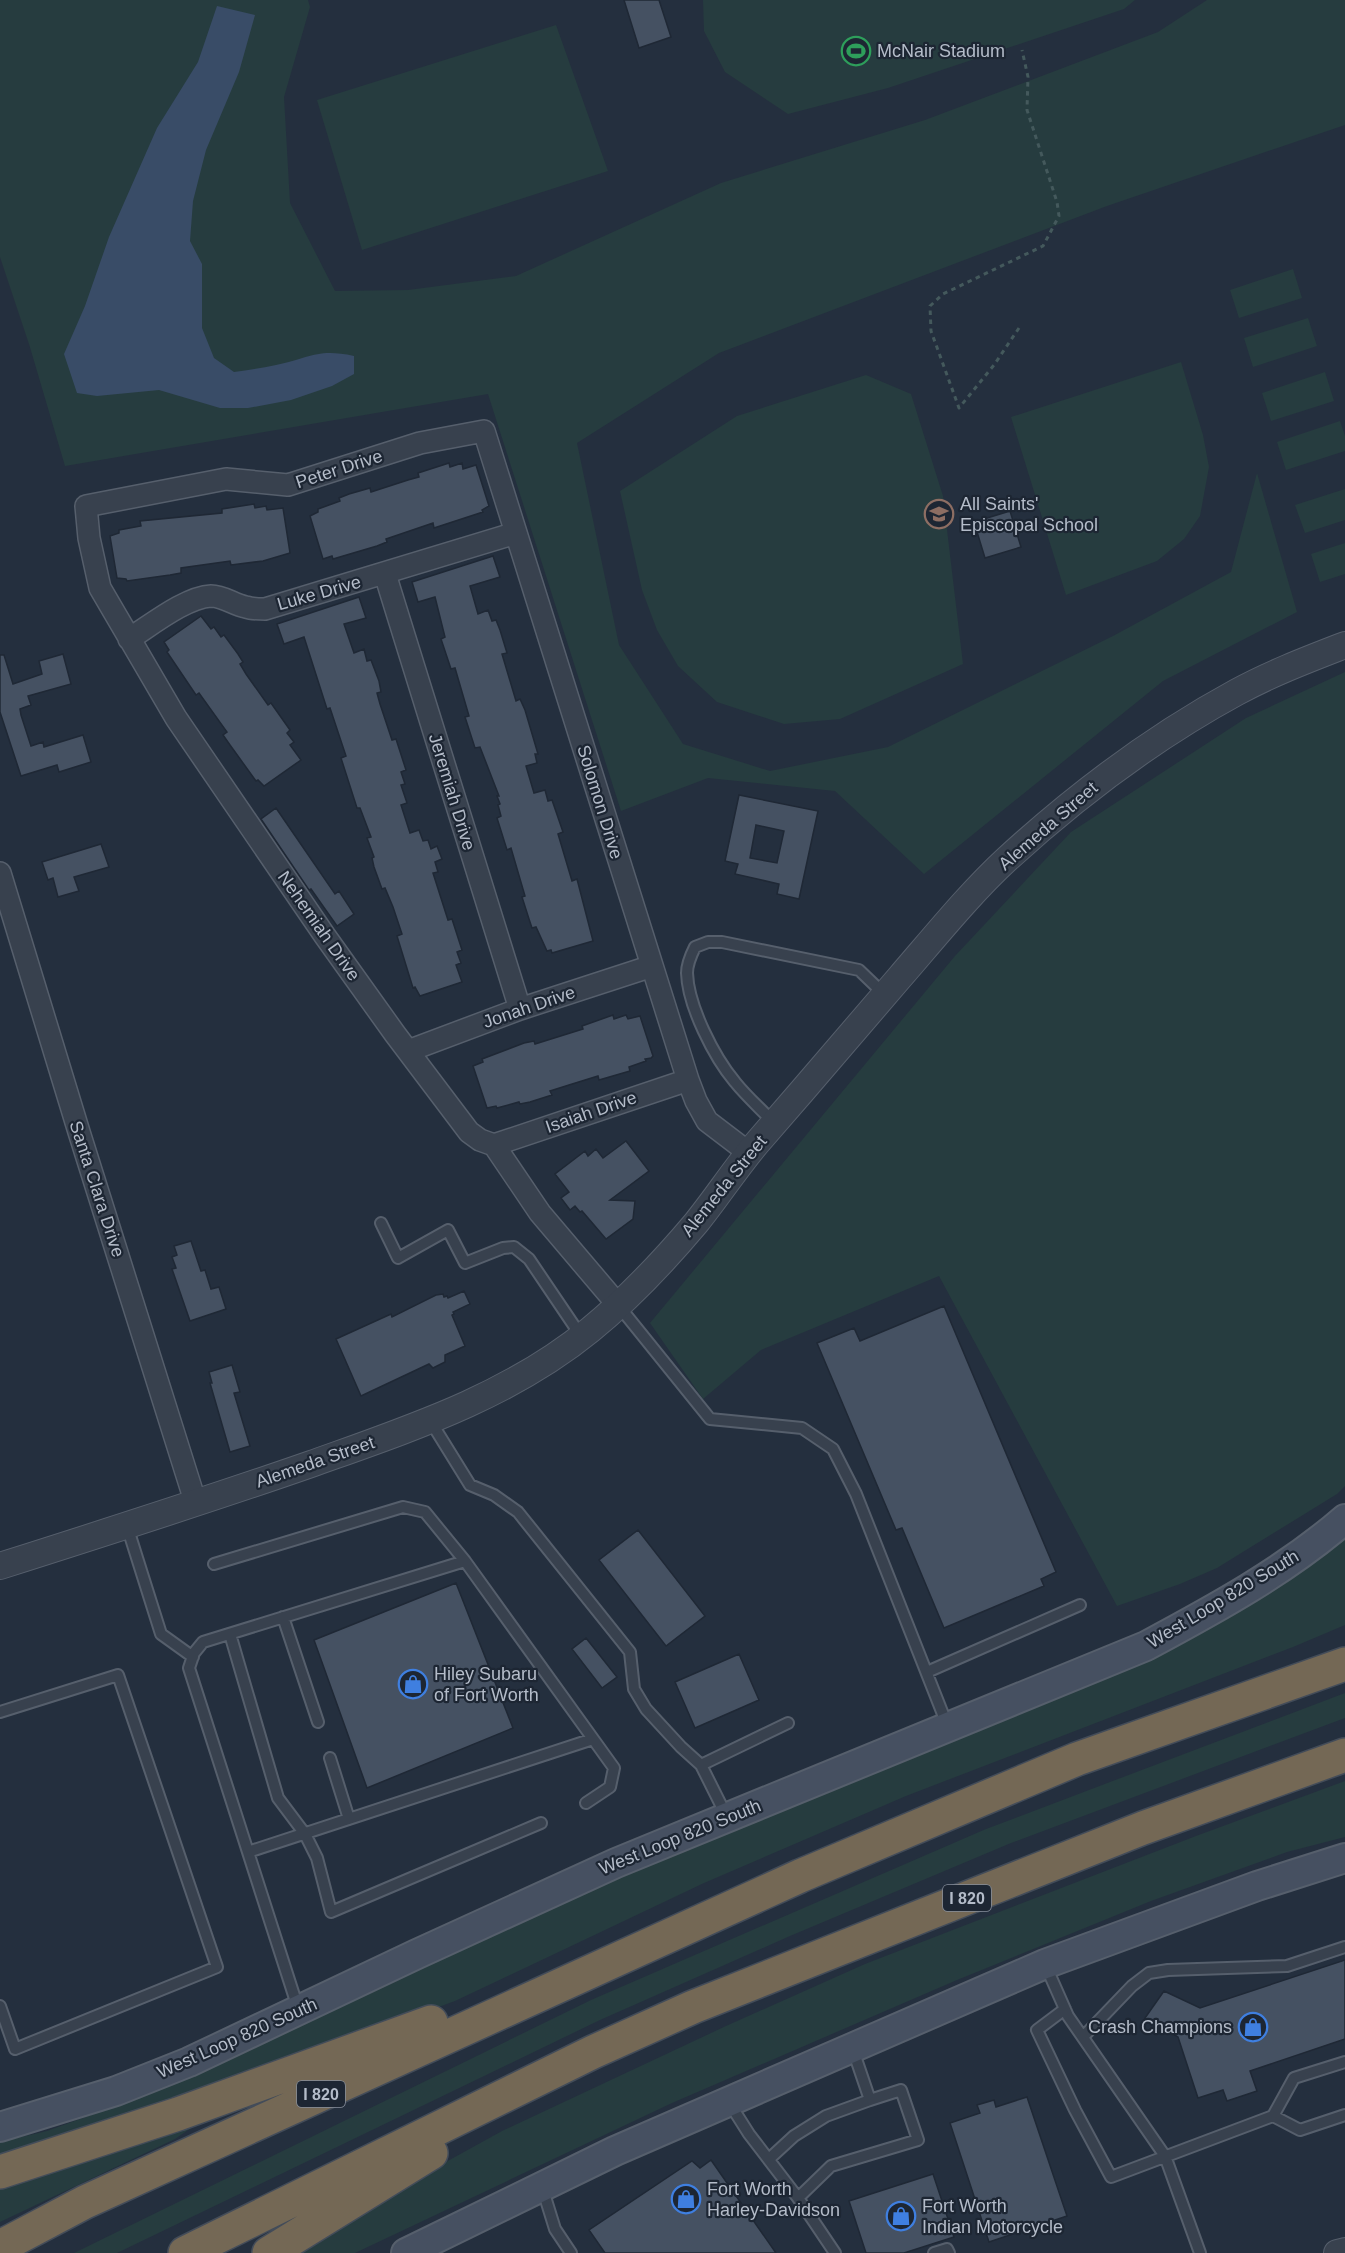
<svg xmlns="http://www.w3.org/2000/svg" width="1345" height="2253" viewBox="0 0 1345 2253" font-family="Arial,sans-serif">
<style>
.green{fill:#263c3f}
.water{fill:#394c67}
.building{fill:#455162;stroke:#1f2835;stroke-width:1.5;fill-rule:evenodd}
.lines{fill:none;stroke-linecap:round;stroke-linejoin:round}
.service-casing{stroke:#565f6c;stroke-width:14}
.minor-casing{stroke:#565f6c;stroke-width:24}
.tertiary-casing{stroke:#565f6c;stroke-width:28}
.secondary-casing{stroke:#565f6c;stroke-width:32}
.motorway-casing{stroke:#434c59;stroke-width:36}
.path{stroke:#44595c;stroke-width:3;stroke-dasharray:4.5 4.5;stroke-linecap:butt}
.service{stroke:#38414e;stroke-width:10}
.minor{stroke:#38414e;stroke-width:21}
.tertiary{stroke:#38414e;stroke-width:26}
.secondary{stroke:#465061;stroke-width:28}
.motorway{stroke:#746855;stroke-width:33}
.labels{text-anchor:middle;stroke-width:4.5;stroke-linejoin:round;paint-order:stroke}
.shield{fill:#1d2633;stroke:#878f9c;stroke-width:1.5}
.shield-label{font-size:16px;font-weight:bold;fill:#b4bcc9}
.poi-label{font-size:18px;fill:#b4bcc9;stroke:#1d2633;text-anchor:start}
.street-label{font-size:18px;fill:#b4bcc9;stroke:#1d2633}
</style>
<rect width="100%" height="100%" fill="#242f3e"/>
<path class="green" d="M0,0H308L310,7L284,97L290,203L335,291L408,290L516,276L721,183L925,120L1158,32L1207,0H1345V125L1107,206L719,353L577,443L619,645L683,744L770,771L888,747L1113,636L1231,572L1257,473L1297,612L1163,681L924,874L835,791L708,778L621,811L488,394L65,466L29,344L0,257Z
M703,0H1135L1124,9L888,88L788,114L725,72L704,31Z
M556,25L608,171L362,250L317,100Z
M1293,269L1302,298L1239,318L1230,290Z
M1308,318L1317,346L1253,367L1244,338Z
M1181,362L1203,435L1209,467L1200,516L1184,539L1157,561L1066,595L1011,417Z
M1325,372L1334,401L1271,421L1262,393Z
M866,375L911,394L943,496L963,664L840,719L784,724L717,702L678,666L657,630L642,590L620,491L737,416Z
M1340,421L1345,436V451L1286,470L1277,442Z
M1345,489V520L1305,533L1295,505Z
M1345,543V574L1320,582L1311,554Z
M1345,672V1486L1337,1494L1217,1568L1180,1584L1117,1606L939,1276L761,1350L703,1399L650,1323L955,956L1071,832L1246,718Z
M1345,1529V1625L1293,1647L906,1796L704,1883L455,2001L108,2128L0,2155V2142L47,2131L163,2089L631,1865L1045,1697Z
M1345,1693V1718L1011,1843L790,1936L600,2020L117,2253H74L591,2000L986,1829Z
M1345,1781V1837L1287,1852L1151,1901L957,1980L672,2103L355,2253H290L341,2220L502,2131L726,2026L865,1964L1196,1836Z
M210,2115L175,2139L0,2222V2185Z"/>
<path class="water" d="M217,6L255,15L239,72L206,150L193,201L190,241L202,264V328L214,358L234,372C248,370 262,368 276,365C310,358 317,348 354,356V374L332,386L291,400L248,408H220L159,390L97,396L77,393L64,354L85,306L109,237L157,128L198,62Z"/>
<path class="building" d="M624,0H659L671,37L639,48Z
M449,463L450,467L462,463L463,469L476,465L489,506L482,510L483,512L434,528L433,523L386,539L387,542L377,546L333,559L332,556L323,559L310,516L318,512V509L340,501L339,498L349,494L370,488L371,492L408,480L419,477L418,473Z
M254,504L255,508L266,506L267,510L283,508L290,553L263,561L231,565L230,561L181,568V573L170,575L127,581L126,579L117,578L110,536L119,533V530L141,526L140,521L222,513V509Z
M1010,511L1021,547L985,558L974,522Z
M493,556L500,577L470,586L478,614L488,610L492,621L496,620L500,630L507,653L502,654L516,701L520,699L525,710L538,754H535L537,763L526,766L534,793L545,790L548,801L552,800L563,832L558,834L572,881L577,879L592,937L593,941L552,953L551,950L547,951L536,927L532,928L529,919L522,897L525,896L511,848L507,850L497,818L501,816L498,805L500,804L497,796H499L480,747L475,748L465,717L469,716L455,668L451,669L441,639L445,637L435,597L418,602L412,582Z
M359,597L366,618L344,624L354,653L364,649L367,661L371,660L379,681L381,692L377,693L380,704L392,740L396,739L406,770L401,772L405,784L401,785L407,803L401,805L410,833L419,830L423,841L428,840L431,849L437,846L442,859L435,862L438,872L433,873L448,920L452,919L462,950L457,952L461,963L456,965L462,982L420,996L415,987L413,988L397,936L402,934L393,907L385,888L382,889L374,867L372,858L374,857L367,838L371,837L360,808H357L341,758L346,756L330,708L327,709L304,637L284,644L277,624Z
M201,616L211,629L214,627L221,637L224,635L238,654L243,662L240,664L246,674L268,705L271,703L290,730L287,733L294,742L290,745L301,760L264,786L258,780L256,781L230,745L223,735L227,732L199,693L196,695L167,652L169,650L164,642Z
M63,654L71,684L28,696L31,705L20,709L21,715L31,746L43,742L44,747L83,735L91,762L59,772L57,765L21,776L0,712V655H4L13,684L42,674L39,661Z
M739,795L818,811L799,899L777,894L779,884L735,874L738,864L725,861ZM756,825L784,831L777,863L750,858Z
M276,808L335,894L339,891L354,914L337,926L311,889L309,890L261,819Z
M101,844L109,867L74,877L79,891L58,897L53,878L48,880L42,862Z
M613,1015L614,1019L626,1015L628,1019L640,1016L653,1056L651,1058L645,1059L646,1061L629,1067L630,1071L599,1080L598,1076L569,1085L550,1091L552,1095L530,1102L520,1104L519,1102L497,1108L496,1106L487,1108L473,1066L483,1062L482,1059L524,1043L534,1041L535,1044L583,1029L582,1026Z
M626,1141L649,1171L610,1200L635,1201L633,1219L606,1239L582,1211L580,1212L575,1206L570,1210L561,1198L569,1192L555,1174L585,1151L588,1156L596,1149L603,1158Z
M191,1241L201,1271L205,1270L211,1289L219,1287L226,1309L190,1321L172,1269L176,1268L172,1257L177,1255L174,1246Z
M464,1291L470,1304L453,1312L454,1314L452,1315L465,1346L445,1355V1362L433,1368L429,1364L361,1396L336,1339L391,1314L392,1317L436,1295L443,1294L444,1297L447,1296L448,1298Z
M944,1306L1056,1572L1041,1579L1044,1586L944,1628L902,1528L896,1530L817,1343L854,1328L860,1341Z
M232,1365L240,1392L234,1393L250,1446L230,1452L210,1383H212L209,1372Z
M638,1530L705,1616L666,1646L599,1560Z
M456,1583L513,1728L367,1788L314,1640Z
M586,1638L617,1677L602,1688L572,1649Z
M739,1654L759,1700L695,1728L675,1682Z
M1345,1960V2039L1250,2071L1257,2091L1227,2101L1223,2090L1198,2098L1178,2037L1145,2018L1164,1991L1200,2008Z
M1027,2097L1067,2216L989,2242L950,2123L980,2113L977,2105L994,2100L996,2107Z
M711,2160L776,2253H605L589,2230L692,2161L700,2168Z
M933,2174L954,2237L904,2253H866L849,2201Z"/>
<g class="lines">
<g class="service-casing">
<path id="service" d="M774,1123C761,1109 747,1097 735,1082C714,1057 688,1006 687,973C687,964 691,955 695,947L708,942H722L859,970L885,995
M381,1223L398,1258L448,1230L465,1263L503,1248L514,1247L529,1259L581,1336
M618,1305L710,1419L802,1428L833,1449L856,1494L948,1727
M431,1422L470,1485L494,1495L518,1512L630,1652L634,1689L646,1709L681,1747L701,1765L727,1817
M127,1526L161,1634L193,1657
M214,1564L403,1507L425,1512L465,1561
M283,1617L318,1722
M230,1634L278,1798L305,1834L317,1858L331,1912L541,1823
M927,1672L1080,1605
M0,1712L118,1675L217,1967L15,2049L0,2006
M330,1758L349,1819
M701,1765L788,1723
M248,1852L593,1739
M1045,1964L1068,2016L1165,2156L1200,2253
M298,2008L189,1668L194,1653L203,1642L465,1561L614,1768L610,1787L586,1803
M1065,2009L1037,2030L1075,2110L1111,2177L1273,2116L1294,2078L1345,2062
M1083,2037L1132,1986L1149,1973L1168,1970L1287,1966L1345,1947
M730,2104L749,2134L798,2198L835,2253
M1273,2116L1300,2130L1345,2115
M769,2159L794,2136L826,2116L870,2100
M542,2187L555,2229L571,2253
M798,2198L831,2166L918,2140L901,2090L870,2100L853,2050
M934,2253L947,2249L949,2253"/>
</g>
<g class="minor-casing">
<path id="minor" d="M385,574L520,1009
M129,639C150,626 186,597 211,596C224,596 234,605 246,607C252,609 259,609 265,609L516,533
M0,873L79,1132L196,1504
M408,1051L520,1009L652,966
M494,1145L688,1080
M618,1305L540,1213L494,1145L480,1140L469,1132L395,1034L325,936L176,718L100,588L89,538L86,506L226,479L288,485L420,443L484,431L688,1080L696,1101L707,1121L749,1153"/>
</g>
<g class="tertiary-casing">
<path id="tertiary" d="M0,1566C104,1533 208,1500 311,1464C409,1429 508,1397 590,1330C628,1299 664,1261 696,1223C717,1197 735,1169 757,1143C805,1088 852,1033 900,977C933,939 970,893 1007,859C1077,795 1154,737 1237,692C1272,673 1309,659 1345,645
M1337,2253L1345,2251"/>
</g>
<g class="secondary-casing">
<path id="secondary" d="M0,2127L116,2091L189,2062L417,1954L616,1863L1146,1646C1215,1609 1285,1571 1345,1519
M406,2253L615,2151L1045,1964L1257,1886L1345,1858"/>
</g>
<g class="motorway-casing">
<path id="motorway" d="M0,2172L178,2114L431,2022
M0,2247L85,2202L800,1876L1077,1759L1345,1664
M185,2253L593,2052L693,2007L1143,1828L1345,1755
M269,2253L431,2153"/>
</g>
<path class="path" d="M1019,328L994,365L959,408L931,331L930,306L943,294L1043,246L1059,216L1057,202L1027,110L1028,77L1022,50"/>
<use href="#service" class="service"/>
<use href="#minor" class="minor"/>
<use href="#tertiary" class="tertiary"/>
<use href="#secondary" class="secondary"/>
<use href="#motorway" class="motorway"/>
</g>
<defs>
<g id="stadium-ring" transform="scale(1.5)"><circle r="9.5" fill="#1d2633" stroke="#2e9e5b" stroke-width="1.5"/><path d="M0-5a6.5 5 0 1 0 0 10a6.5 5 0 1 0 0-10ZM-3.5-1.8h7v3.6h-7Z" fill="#2e9e5b"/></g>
<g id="school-ring" transform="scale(1.5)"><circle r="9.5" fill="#1d2633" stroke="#8d6e63" stroke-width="1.5"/><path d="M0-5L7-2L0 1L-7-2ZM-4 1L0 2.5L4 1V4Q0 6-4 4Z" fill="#8d6e63"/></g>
<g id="shop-ring" transform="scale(1.5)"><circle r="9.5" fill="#1d2633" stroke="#3f7fe0" stroke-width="1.5"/><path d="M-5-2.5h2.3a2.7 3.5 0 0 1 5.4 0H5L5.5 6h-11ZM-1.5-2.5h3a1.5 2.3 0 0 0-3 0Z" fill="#3f7fe0"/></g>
</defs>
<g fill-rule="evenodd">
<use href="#stadium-ring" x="856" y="51"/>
<use href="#school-ring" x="939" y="514"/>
<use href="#shop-ring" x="413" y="1684"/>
<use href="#shop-ring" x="1253" y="2027"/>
<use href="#shop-ring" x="686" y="2199"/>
<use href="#shop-ring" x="901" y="2216"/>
</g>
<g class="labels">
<g class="shield">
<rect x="943" y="1885" width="48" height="26" rx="4.5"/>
<rect x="297" y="2081" width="48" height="26" rx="4.5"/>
</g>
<g class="shield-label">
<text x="967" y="1904">I 820</text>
<text x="321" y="2100">I 820</text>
</g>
<g class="poi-label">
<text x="877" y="57">McNair Stadium</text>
<text x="960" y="510">All Saints'<tspan x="960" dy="21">Episcopal School</tspan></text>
<text x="434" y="1680">Hiley Subaru<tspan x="434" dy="21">of Fort Worth</tspan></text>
<text x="1232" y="2033" text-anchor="end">Crash Champions</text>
<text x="707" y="2195">Fort Worth<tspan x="707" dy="21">Harley-Davidson</tspan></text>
<text x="922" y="2212">Fort Worth<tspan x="922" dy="21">Indian Motorcycle</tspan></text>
</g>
<g class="street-label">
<text transform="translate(339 469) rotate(-18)" y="6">Peter Drive</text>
<text transform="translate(319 593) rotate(-16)" y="6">Luke Drive</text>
<text transform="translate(452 792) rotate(73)" y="6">Jeremiah Drive</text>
<text transform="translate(600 802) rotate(73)" y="6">Solomon Drive</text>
<text transform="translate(1048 826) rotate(-41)" y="6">Alemeda Street</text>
<text transform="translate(319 926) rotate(55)" y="6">Nehemiah Drive</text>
<text transform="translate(529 1007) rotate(-19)" y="6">Jonah Drive</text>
<text transform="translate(591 1112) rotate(-19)" y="6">Isaiah Drive</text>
<text transform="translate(724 1186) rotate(-51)" y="6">Alemeda Street</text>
<text transform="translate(97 1189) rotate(72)" y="6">Santa Clara Drive</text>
<text transform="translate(315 1462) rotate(-19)" y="6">Alemeda Street</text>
<text transform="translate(1223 1599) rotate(-31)" y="6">West Loop 820 South</text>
<text transform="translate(680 1837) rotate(-22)" y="6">West Loop 820 South</text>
<text transform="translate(237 2038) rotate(-24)" y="6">West Loop 820 South</text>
</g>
</g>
</svg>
